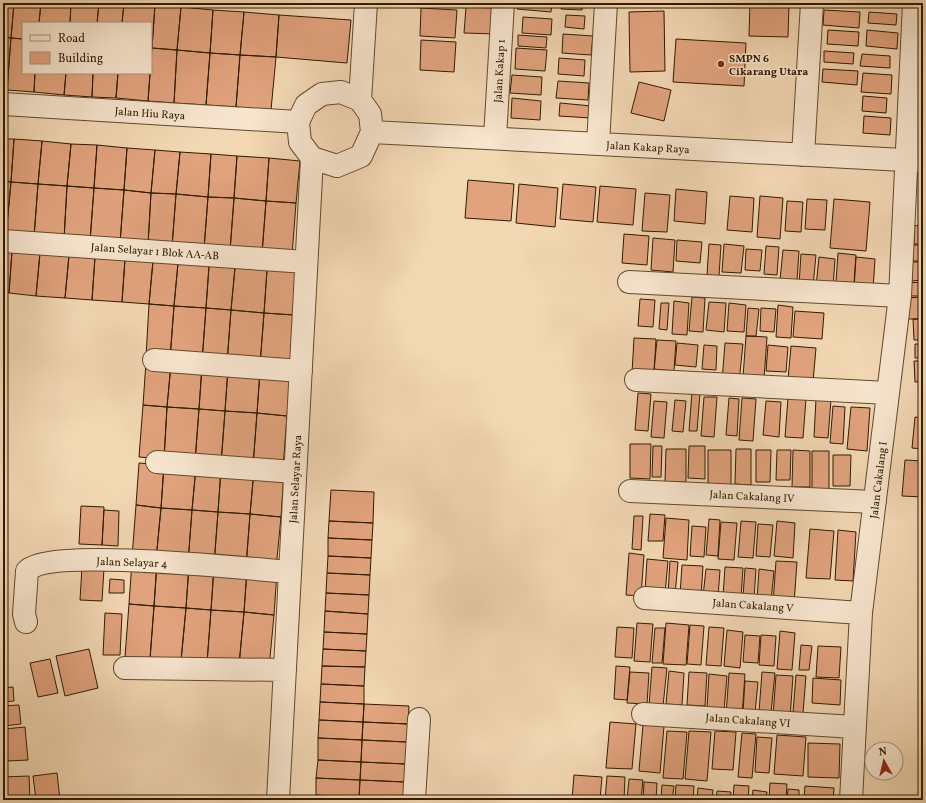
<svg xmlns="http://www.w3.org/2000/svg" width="926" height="803" viewBox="0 0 926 803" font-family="Vollkorn,serif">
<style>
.building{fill:#e1a37e;stroke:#321a00}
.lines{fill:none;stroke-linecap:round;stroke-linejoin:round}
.minor-casing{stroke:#62492d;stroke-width:24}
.minor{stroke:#f7e5ce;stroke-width:22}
.poi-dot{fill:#8f2418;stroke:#f7e5ce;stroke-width:1.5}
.labels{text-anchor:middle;stroke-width:3;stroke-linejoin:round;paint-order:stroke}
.poi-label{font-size:11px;font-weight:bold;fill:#321a00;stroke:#f7e5ce;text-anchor:start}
.street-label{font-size:11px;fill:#321a00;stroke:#f7e5ce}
</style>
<rect width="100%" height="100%" fill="#f2d7b3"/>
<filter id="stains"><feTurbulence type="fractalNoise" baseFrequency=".005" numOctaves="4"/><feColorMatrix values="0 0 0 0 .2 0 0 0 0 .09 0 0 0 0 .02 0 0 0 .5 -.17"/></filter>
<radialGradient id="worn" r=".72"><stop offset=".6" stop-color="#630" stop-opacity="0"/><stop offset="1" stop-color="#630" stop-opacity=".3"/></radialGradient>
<path class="building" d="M3,3H14L11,38L3,37Z
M14,3H41L39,23H23V39L11,38Z
M41,3H71L70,23H39Z
M71,3H99L97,23H70Z
M99,3H124L122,23H97Z
M124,3L155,5L152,48L151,23H122Z
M425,3H454V7L425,5Z
M466,3H497V6L466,5Z
M518,3H552L551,12L517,9Z
M562,3H583L582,10L561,9Z
M630,3H668V6L630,5Z
M750,3H789L788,37L749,36Z
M837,3H864V5Z
M869,3H896V7L869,6Z
M155,5L181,7L177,50L152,48Z
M181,7L213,10L210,53L177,50Z
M466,7L497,8L496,34L464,33Z
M421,8L457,10L455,38L420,36Z
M213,10L244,12L240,55L210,53Z
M824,10L860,12L859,28L823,25Z
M664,11L665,71L630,72L629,12Z
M244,12L279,15L276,57L240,55Z
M869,12L897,14L896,25L868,23Z
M279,15L351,20L347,63L276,57Z
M566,15L585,16L584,29L565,27Z
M523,17L552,19L551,35L522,33Z
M828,30L859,32L858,46L827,44Z
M867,30L898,33L897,49L866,46Z
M563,34L593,36L591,55L562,53Z
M518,35L547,37L546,48L518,46Z
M3,37L11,38L7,90H3Z
M11,38L23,39V73H35L34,92L7,90Z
M676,39L746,43L744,86L673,82Z
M421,40L456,42L454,72L420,70Z
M152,48L177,50L174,103L148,101Z
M516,48L547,50L545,71L515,69Z
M177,50L210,53L206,105L174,103Z
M824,51L854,53L853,64L824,62Z
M210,53L240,55L236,107L206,105Z
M862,54L890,56V68L860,66Z
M240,55L276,57L271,110L236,107Z
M559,58L585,60L584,76L558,74Z
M823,69L858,71L857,85L822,82Z
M35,73H66L64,95L34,92Z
M66,73H93L92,97L64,95Z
M93,73H118L116,98L92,97Z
M118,73H150L148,101L116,98Z
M863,73L892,75L891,94L861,92Z
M512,75L542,77L541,95L510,93Z
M558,81L589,83L588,100L556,98Z
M639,82L671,90L664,121L631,113Z
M863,96L887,98L886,113L862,111Z
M512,98L541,101L540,120L511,118Z
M560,103L592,106L591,118L559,116Z
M864,116L891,118L890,135L863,133Z
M3,139H14L11,182L3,181Z
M14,139L42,141L38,184L11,182Z
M42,141L71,144L67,186L38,184Z
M71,144L97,145L94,188L67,186Z
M97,145L127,148L124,190L94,188Z
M127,148L155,150L151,193L124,190Z
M155,150L180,152L176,194L151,193Z
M180,152L211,154L208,197L176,194Z
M211,154L237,156L234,198L208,197Z
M237,156L269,158L266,201L234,198Z
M269,158L300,161L296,203L266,201Z
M468,180L514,184L511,221L465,218Z
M3,181L11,182L6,235H3Z
M11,182L38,184L34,237L6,235Z
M38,184L67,186L64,239L34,237Z
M519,184L558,188L555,227L516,223Z
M563,184L596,187L593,222L560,219Z
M67,186L94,188L90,241L64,239Z
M600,186L636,189L633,225L597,222Z
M94,188L124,190L120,243L90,241Z
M676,189L707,192L705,224L674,221Z
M124,190L151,193L148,245L120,243Z
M151,193L176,194L172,247L148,245Z
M645,193L670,195L667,232L642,231Z
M176,194L208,197L204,249L172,247Z
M730,196L754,198L752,232L727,230Z
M760,196L783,198L780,239L757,237Z
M208,197L234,198L230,251L204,249Z
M234,198L266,201L262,254L230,251Z
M807,199L827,200L825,230L805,229Z
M834,199L870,202L866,251L830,248Z
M266,201L296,203L292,256L262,254Z
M787,201L803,202L801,232L785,231Z
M923,225V244H914V226Z
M624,234L649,236L647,265L622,263Z
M653,238L675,240L673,272L651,270Z
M677,240L702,242L700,263L676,261Z
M709,244L721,245L719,276L707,275Z
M724,244L744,246L741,273L722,272Z
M911,245H923V261H911Z
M766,246L779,247L777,275L764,274Z
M746,249L762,250L760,271L745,270Z
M3,250L12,251L9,293H3Z
M783,250L799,251L797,281L780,280Z
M12,251L40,253L36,296L9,293Z
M40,253L69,255L65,298L36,296Z
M838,253L856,255L854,283L836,282Z
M801,254L816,255L813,286L799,285Z
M69,255L95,257L92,300L65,298Z
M95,257L125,259L122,302L92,300Z
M819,257L835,259L833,288L816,287Z
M856,257L875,259L873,290L854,289Z
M125,259L153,261L149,304L122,302Z
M153,261L178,263L174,306L149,304Z
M912,262H923V280L912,281Z
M178,263L209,266L206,308L174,306Z
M209,266L235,268L231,310L206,308Z
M235,268L267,270L264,313L231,310Z
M267,270L297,272L294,315L264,313Z
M923,282V296H905V283Z
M692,297L705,298L703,332L689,331Z
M922,297V319H907V298Z
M640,299L655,300L653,327L638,326Z
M674,301L689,303L687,335L672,334Z
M709,302L726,303L724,332L706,330Z
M661,303H669L667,330L659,329Z
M729,303L746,305L744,332L727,331Z
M149,304L174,306L170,359L146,357Z
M778,305L793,307L791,338L776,337Z
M174,306L206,308L202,361L170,359Z
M206,308L231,310L227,363L202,361Z
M748,308L759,309L756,336H746Z
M761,308L776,309L774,332L760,331Z
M231,310L264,313L260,365L227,363Z
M795,311L824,313L822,339L793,337Z
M264,313L294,315L290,368L260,365Z
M913,319H923V340H914Z
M746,336L767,337L764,379L743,377Z
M634,338L656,339L654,375L632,373Z
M657,340L676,341L674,371L654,369Z
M677,343L698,345L696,367L675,365Z
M725,343L743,344L739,382L722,381Z
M915,344H923V358H915Z
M704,345L717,346L716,370L702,369Z
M768,345L788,347L786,372L766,371Z
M791,346L816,348L813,382L788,379Z
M914,361H923V382H915Z
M146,362L171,364L167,407L143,405Z
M171,364L202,366L199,409L167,407Z
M202,366L228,368L225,411L199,409Z
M228,368L260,371L257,413L225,411Z
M260,371L291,373L287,416L257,413Z
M692,392L700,393L697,431H689Z
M638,393L651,394L648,431L635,430Z
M704,397H717L714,437L701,436Z
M729,398L739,399L737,436L726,435Z
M742,398L756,399L753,441L739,440Z
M788,398L806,399L803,438L785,437Z
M816,399L831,400L828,438L814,437Z
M675,400L686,401L683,432L672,431Z
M654,401L667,402L664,438L651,437Z
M766,401L781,402L779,437L763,435Z
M143,405L167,407L164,459L139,457Z
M833,406L845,407L843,444L830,443Z
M167,407L199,409L195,462L164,459Z
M851,407L870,408L867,451L847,449Z
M199,409L225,411L221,464L195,462Z
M225,411L257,413L253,466L221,464Z
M257,413L287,416L283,468L253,466Z
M915,417L923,418V449L912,448Z
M630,444H651L650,479L630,478Z
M653,446H662L661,477H652Z
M689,446H705V479L688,478Z
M666,449H686V482H665Z
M736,449H751V485L735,484Z
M708,450H731V485L708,484Z
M756,450H771L770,482H756Z
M777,450H791L790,480H776Z
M793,450L810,451V487H792Z
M812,451H829V489H812Z
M833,455H851L850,486H833Z
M905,460L923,461V497L902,496Z
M139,463L164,465L161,508L136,505Z
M164,465L196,467L192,510L161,508Z
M196,467L221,469L218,512L192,510Z
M221,469L254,471L250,514L218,512Z
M254,471L284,474L281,517L250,514Z
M331,490L374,492L373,523L329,521Z
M136,505L161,508L156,560L132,558Z
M81,506L104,507L102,545L79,544Z
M161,508L192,510L188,563L156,560Z
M104,510L119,511L118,546L102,545Z
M192,510L218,512L214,565L188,563Z
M218,512L250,514L246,567L214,565Z
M250,514L281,517L276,569L246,567Z
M650,514L665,515L663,541H648Z
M634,516H643L641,550L632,549Z
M666,518L689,520L687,560L663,558Z
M709,519L720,520L718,556L706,555Z
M329,521L373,523L372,540L328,538Z
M741,521L756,522L753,558L738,557Z
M777,521L795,523L793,558L774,556Z
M721,522L737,523L734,560L718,559Z
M758,524L773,525L770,557L756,556Z
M692,526L706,527L704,557L690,556Z
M810,529L834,531L830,579L806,578Z
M838,530L856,532L853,581L835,580Z
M328,538L372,540L371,558L328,556Z
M629,553L644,555L641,596L626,595Z
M328,556L371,558L370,575L327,573Z
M647,559L668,561L665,594L645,592Z
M132,561L157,563L154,606L129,604Z
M670,561L678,562L675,595L668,594Z
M776,561L797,562L794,604L773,603Z
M157,563L189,565L186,608L154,606Z
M189,565L214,567L211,610L186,608Z
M682,565L703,566L701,597L680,595Z
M82,567L104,568L102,601L80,600Z
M214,567L247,570L244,612L211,610Z
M725,567L743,568L741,598L723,596Z
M745,568L756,569L754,598L743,597Z
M706,569L720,570L718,597L703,596Z
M759,569L774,571L771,601L757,600Z
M247,570L277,572L274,615L244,612Z
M327,573L370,575L369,595L326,593Z
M110,579L124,580V593H109Z
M326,593L369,595L368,614L325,611Z
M129,604L154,606L150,659L125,657Z
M154,606L186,608L181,661L150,659Z
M186,608L211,610L207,663L181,661Z
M211,610L244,612L239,665L207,663Z
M325,611L368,614L367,634L324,632Z
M244,612L274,615L269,668L239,665Z
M105,613L122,614L120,655H103Z
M637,623L653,624L650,662L634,661Z
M666,623L689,625L686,665L663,664Z
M690,625L704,626L701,665L687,664Z
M617,627L634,628L632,658L615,657Z
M709,627L724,628L721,666L706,665Z
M655,628H665L662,663H652Z
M727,630L743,632L740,668L724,666Z
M780,631L795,633L792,670L777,669Z
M324,632L367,634L366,651L323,649Z
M745,635L760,636L758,663L743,662Z
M761,635L776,636L774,666L759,665Z
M801,645L812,646L809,670H799Z
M818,646L841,647L839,678L816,677Z
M89,649L98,688L65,696L56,656Z
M323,649L366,651L365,667L322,666Z
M50,659L58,693L38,697L30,663Z
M322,666L365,667L364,686L321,684Z
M616,666L630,667L627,700L614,699Z
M652,667L667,668L663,706L649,705Z
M669,671L684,673L682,705L666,704Z
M630,672L649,673L647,704L627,703Z
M689,672L707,673L705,706L687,705Z
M762,672L775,673L771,713L759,712Z
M729,673L745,674L742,716L726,715Z
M709,674L727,676L724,710L707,708Z
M776,675L793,676L790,718L773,717Z
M796,675L806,676L803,713H793Z
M813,678L841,680L840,705L812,703Z
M745,681L758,682L755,713L743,712Z
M321,684L364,686V704L320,702Z
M13,687L14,701L3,702V688Z
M320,702L364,704L363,722L319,720Z
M364,704L409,706L408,724L363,722Z
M19,705L21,724L3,726V706Z
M319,720L363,722L362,740L318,738Z
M363,722L408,724L407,742L362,740Z
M610,722L636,724L632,769L606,768Z
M643,725L664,726L660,773L639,771Z
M25,727L28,760L7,761L4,729Z
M667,731L687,732L683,779L663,778Z
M689,731L711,732L707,781L685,779Z
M715,731L736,732L733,770L712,769Z
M742,733L756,734L752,778L738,777Z
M777,735L806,737L803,776L774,774Z
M757,737L772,738L769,773L755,772Z
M318,738L362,740L361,762L318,760Z
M362,740L407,742L406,764L361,762Z
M808,743L840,744L839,778L808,777Z
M318,760L361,762L360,780L316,778Z
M361,762L406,764L405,782L360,780Z
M57,773L60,800H36L33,776Z
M574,775L602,777L600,800H572Z
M29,776L30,800H3V777Z
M607,776L625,777L624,800H605Z
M316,778L360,780L359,798L316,795Z
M629,779L643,780L641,800H627Z
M360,780L405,782V800L359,798Z
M644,782L657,783L656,800H643Z
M770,783L787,784L786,800H769Z
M662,785L674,786L672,800H661Z
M676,785L694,786L693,800H675Z
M734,785L749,786L748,800H733Z
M805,786L834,788L833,800H804Z
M698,788L713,790L712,800H697Z
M788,789L799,790V800H787Z
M753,790L767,792L766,800H752Z
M717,791L731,792L730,800H716Z
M316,795L359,798V800H315Z
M359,798L405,800H359Z"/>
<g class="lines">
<g class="minor-casing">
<path id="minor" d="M341,92L360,100L370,114L372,132L361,156L337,166L312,158L300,142L298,122L306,105L322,94Z
M360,100L366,3
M3,104L298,122
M372,132L923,161
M495,138L503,3
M598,144L606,3
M803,155L812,3
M3,241L306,262
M629,282L900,296
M154,360L301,371
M636,380L888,393
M157,462L295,472
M630,491L875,502
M645,598L861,613
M26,622L24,614L27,571C49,547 250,569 290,572
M125,668L285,670
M643,714L854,727
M278,800L312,158
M414,800L419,719
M851,800L861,613L900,296L914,3"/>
</g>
<use href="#minor" class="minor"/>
</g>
<circle class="poi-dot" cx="721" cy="64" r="4"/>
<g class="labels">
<g class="poi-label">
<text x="729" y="62">SMPN 6<tspan x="729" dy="13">Cikarang Utara</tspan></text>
</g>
<g class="street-label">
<text transform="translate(499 71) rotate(-87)" y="4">Jalan Kakap 1</text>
<text transform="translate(150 113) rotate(4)" y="4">Jalan Hiu Raya</text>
<text transform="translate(648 147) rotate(3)" y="4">Jalan Kakap Raya</text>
<text transform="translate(155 251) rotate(4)" y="4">Jalan Selayar 1 Blok AA-AB</text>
<text transform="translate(295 479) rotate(-87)" y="4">Jalan Selayar Raya</text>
<text transform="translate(878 480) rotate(-83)" y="4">Jalan Cakalang I</text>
<text transform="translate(752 496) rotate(3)" y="4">Jalan Cakalang IV</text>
<text transform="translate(132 562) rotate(2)" y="4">Jalan Selayar 4</text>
<text transform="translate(753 605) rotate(4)" y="4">Jalan Cakalang V</text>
<text transform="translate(748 720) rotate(4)" y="4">Jalan Cakalang VI</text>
</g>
</g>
<rect width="926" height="803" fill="none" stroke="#f2d7b3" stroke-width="16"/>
<rect x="4" y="4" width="918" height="795" fill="none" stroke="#321a00" stroke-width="2"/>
<rect x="8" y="8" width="910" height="787" fill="none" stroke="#321a00"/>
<rect x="22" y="22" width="130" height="52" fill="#f7e5ce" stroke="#a8947c"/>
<rect x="30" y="35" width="20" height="6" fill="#f7e5ce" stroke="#a8947c"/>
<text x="58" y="42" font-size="12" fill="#321a00">Road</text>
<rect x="30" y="52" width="20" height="12" fill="#e1a37e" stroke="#a8947c"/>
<text x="58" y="62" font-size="12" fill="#321a00">Building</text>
<g transform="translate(884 761) rotate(352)"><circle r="19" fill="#f7e5ce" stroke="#a8947c"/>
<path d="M0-3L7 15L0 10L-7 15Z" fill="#8f2418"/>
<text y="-6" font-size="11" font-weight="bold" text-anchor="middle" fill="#321a00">N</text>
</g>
<rect width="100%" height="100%" filter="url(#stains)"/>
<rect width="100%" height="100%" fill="url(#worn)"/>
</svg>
